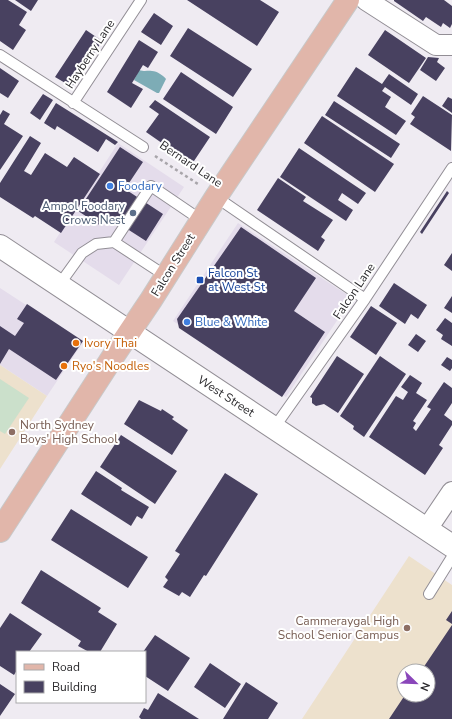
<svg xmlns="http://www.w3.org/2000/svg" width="452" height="719" viewBox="0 0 452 719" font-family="'Nunito Sans',sans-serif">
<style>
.built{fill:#e4dceb}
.education{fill:#ede1cd;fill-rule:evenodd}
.green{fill:#cbe0cb}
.water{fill:#7dacb6}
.building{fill:#484160}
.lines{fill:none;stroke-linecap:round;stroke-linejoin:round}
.lane-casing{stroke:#928e95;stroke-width:12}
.street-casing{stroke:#928e95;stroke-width:22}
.secondary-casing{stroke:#928e95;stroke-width:24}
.primary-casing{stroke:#c8c8c8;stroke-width:24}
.path{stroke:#a8a5aa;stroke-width:2.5;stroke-dasharray:3 3;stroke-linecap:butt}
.lane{stroke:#fff;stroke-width:10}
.street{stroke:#fff;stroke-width:20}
.secondary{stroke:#fff;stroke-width:22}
.primary{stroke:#e1b6aa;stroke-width:22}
.shop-dot{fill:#3f7fe0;stroke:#fff;stroke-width:1.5}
.service-dot{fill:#5c6f8a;stroke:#fff;stroke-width:1.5}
.transit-dot{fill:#1a4fb4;stroke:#fff;stroke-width:1.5}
.food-dot{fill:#e8710a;stroke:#fff;stroke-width:1.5}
.education-dot{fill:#8d6e63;stroke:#fff;stroke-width:1.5}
.labels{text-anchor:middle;stroke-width:4;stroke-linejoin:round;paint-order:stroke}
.street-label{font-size:12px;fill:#2b2a2d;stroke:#fff}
.shop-label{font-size:12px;fill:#366cbe;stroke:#fff;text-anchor:start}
.service-label{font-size:12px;fill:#4e5e75;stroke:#fff;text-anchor:end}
.transit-label{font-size:12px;fill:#164399;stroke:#fff;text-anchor:start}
.food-label{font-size:12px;fill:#c56008;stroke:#fff;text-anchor:start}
.education-label{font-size:12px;fill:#785e54;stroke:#fff;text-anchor:start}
</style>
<rect width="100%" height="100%" fill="#efebf2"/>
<path class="built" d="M118,143L184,187L119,285L54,242Z
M238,223L352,298L286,397L173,321Z
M0,288L83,342L47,396L0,365Z"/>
<path class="education" d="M0,365L47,396L0,469Z
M409,556L452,585V719H302ZM404,671H428V695H404Z"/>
<path class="green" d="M0,379L29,398L5,434L0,431Z"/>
<path class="water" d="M139,70C146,72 147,70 152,71C157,71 164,76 166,79L159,93H157L134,80Z"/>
<path class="building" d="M0,0H8L27,12L19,25L26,30L13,50L0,41Z
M15,0H38L31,11Z
M187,0H260L279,12L257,46Z
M394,0H444L452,6V24L450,28L443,23L441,27L426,17L423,21L394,1Z
M154,13L173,26L161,45L141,32Z
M188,28L252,69L233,97L170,56Z
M86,30L102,41L72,87L55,77Z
M385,30L426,58L409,83L368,55Z
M139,40L158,52L148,68L143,65L132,83L143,89L131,108L107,92Z
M428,57L439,58L437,62L445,68L436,81L420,70Z
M356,67L382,84L389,74L418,94L411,105L385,87L382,91L391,97L385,107L406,121L396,135L337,96Z
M0,68L19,81L8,98L0,93Z
M181,72L233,107L216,134L163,99Z
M43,94L53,100L40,120L30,113Z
M423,96L452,115L451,151L410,124L415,117L411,114Z
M448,97L452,99V113L442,106Z
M155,100L210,137L192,164L146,132L159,114L149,107Z
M334,101L400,144L391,158L325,115Z
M56,103L118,142L115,145L106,139L98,152L57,126L55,130L44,123Z
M3,110L10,114L4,124L23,136L0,170V115Z
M322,116L394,164L375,192L304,143Z
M30,136L41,143L24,171L31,175L45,153L67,167L74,157L100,174L61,233L35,216L33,218L0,197V183Z
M120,147L143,162L125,189L163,214L146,241L107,216L101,226L78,211Z
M299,148L366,193L358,204L342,193L338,200L353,210L346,221L280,177Z
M278,178L306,197L303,201L333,220L321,237L325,240L318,251L257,210Z
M447,191L449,193L422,234L420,232Z
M241,227L316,278L294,311L325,332L282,397L179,328L177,319Z
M452,253V271L444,265Z
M394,283L427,305L418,319L411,314L405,324L379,306Z
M452,296V313L444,308Z
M27,304L83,341L56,380L9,349L0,364V326L15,336L24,323L17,319Z
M371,306L397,323L376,355L350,337Z
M445,318L452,323V346L441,339L443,335L436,330Z
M416,334L426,341L418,352L408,345Z
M337,356L364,374L338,413L324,404L316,406L312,403V398L310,397Z
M380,356L406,374L364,437L353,429L354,426L340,416Z
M447,357L452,360V368L450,371L441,365Z
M410,375L422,383L416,393L427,400L413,421L416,423L413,428L416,431L431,409L427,407L444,382L452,388V403L444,415L452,421V425L439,445L443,448L425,475L369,437L396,396L403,400L408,392L401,387Z
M139,400L161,411L162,409L174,417L172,419L188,430L172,455L124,424Z
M121,435L177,471L155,504L100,467Z
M96,471L122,488L121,490L149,507L142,519L137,516L131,526L81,494Z
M225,473L258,494L206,576L204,575L190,597L182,592L179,596L163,587L168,580L165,577L180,554L175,551Z
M71,509L148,557L128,588L51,540Z
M41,570L101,608L98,612L117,624L100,652H89L78,646L81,641L21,603Z
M452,611V624L446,620Z
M10,613L42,634L29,652H17V670L14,675L0,666V628Z
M452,625V719H389L405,695H428V671H421Z
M155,635L190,658L168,691L145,676V652H143Z
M210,663L241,684L225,708L194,687Z
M246,682L278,703L268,719H223Z
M0,684L15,694L0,716Z
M158,693L199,719H141L139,717L144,708L148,710Z"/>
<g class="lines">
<g class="lane-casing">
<path id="lane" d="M0,55L143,147
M73,103L141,0
M216,197L365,299
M166,276L114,242L151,186L201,220
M59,285L82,253L96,244L114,242
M274,428L365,299L452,168
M429,594L452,557"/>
</g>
<g class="street-casing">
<path id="street" d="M366,0L436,45H452
M427,529L452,492"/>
</g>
<g class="secondary-casing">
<path id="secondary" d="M0,246L452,546"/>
</g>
<g class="primary-casing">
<path id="primary" d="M0,531L112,358L151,300L216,197L348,0"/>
</g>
<path class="path" d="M155,156L198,184"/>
<use href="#lane" class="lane"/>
<use href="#street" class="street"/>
<use href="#secondary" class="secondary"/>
<use href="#primary" class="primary"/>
</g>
<g class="shop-dot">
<circle cx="110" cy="186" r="4"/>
<circle cx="187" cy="322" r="4"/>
</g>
<circle class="service-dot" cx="133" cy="213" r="4"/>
<rect class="transit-dot" x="196" y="276" width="8" height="8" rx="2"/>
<g class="food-dot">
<circle cx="76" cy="343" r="4"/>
<circle cx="64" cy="366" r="4"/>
</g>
<g class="education-dot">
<circle cx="12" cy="432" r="4"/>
<circle cx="407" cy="628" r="4"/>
</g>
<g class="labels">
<g class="street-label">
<text transform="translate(90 54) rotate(-57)" y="4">Hayberry Lane</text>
<text transform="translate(191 164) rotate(34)" y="4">Bernard Lane</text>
<text transform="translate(173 265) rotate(-58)" y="4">Falcon Street</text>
<text transform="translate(354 291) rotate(-56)" y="4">Falcon Lane</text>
<text transform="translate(226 396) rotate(33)" y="4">West Street</text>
</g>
<g class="shop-label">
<text x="118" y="190">Foodary</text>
<text x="195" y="326">Blue &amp; White</text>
</g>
<g class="service-label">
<text x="125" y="210">Ampol Foodary<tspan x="125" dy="14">Crows Nest</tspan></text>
</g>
<g class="transit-label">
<text x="208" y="277">Falcon St<tspan x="208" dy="14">at West St</tspan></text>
</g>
<g class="food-label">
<text x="84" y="347">Ivory Thai</text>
<text x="72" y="370">Ryo's Noodles</text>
</g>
<g class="education-label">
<text x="20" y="429">North Sydney<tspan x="20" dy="14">Boys' High School</tspan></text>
<text x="399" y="625" text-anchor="end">Cammeraygal High<tspan x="399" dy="14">School Senior Campus</tspan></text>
</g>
</g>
<rect x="16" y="651" width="130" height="52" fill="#ffffff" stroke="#aaaaab"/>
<rect x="24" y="664" width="20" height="6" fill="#e1b6aa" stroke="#aaaaab"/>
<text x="52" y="671" font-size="12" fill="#2b2a2d">Road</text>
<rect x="24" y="681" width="20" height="12" fill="#484160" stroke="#aaaaab"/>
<text x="52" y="691" font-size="12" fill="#2b2a2d">Building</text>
<g transform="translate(416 683) rotate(113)"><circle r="19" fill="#ffffff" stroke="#aaaaab"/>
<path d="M0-3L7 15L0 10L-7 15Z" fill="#8a46ba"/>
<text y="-6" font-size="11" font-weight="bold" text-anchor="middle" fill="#2b2a2d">N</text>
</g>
</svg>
